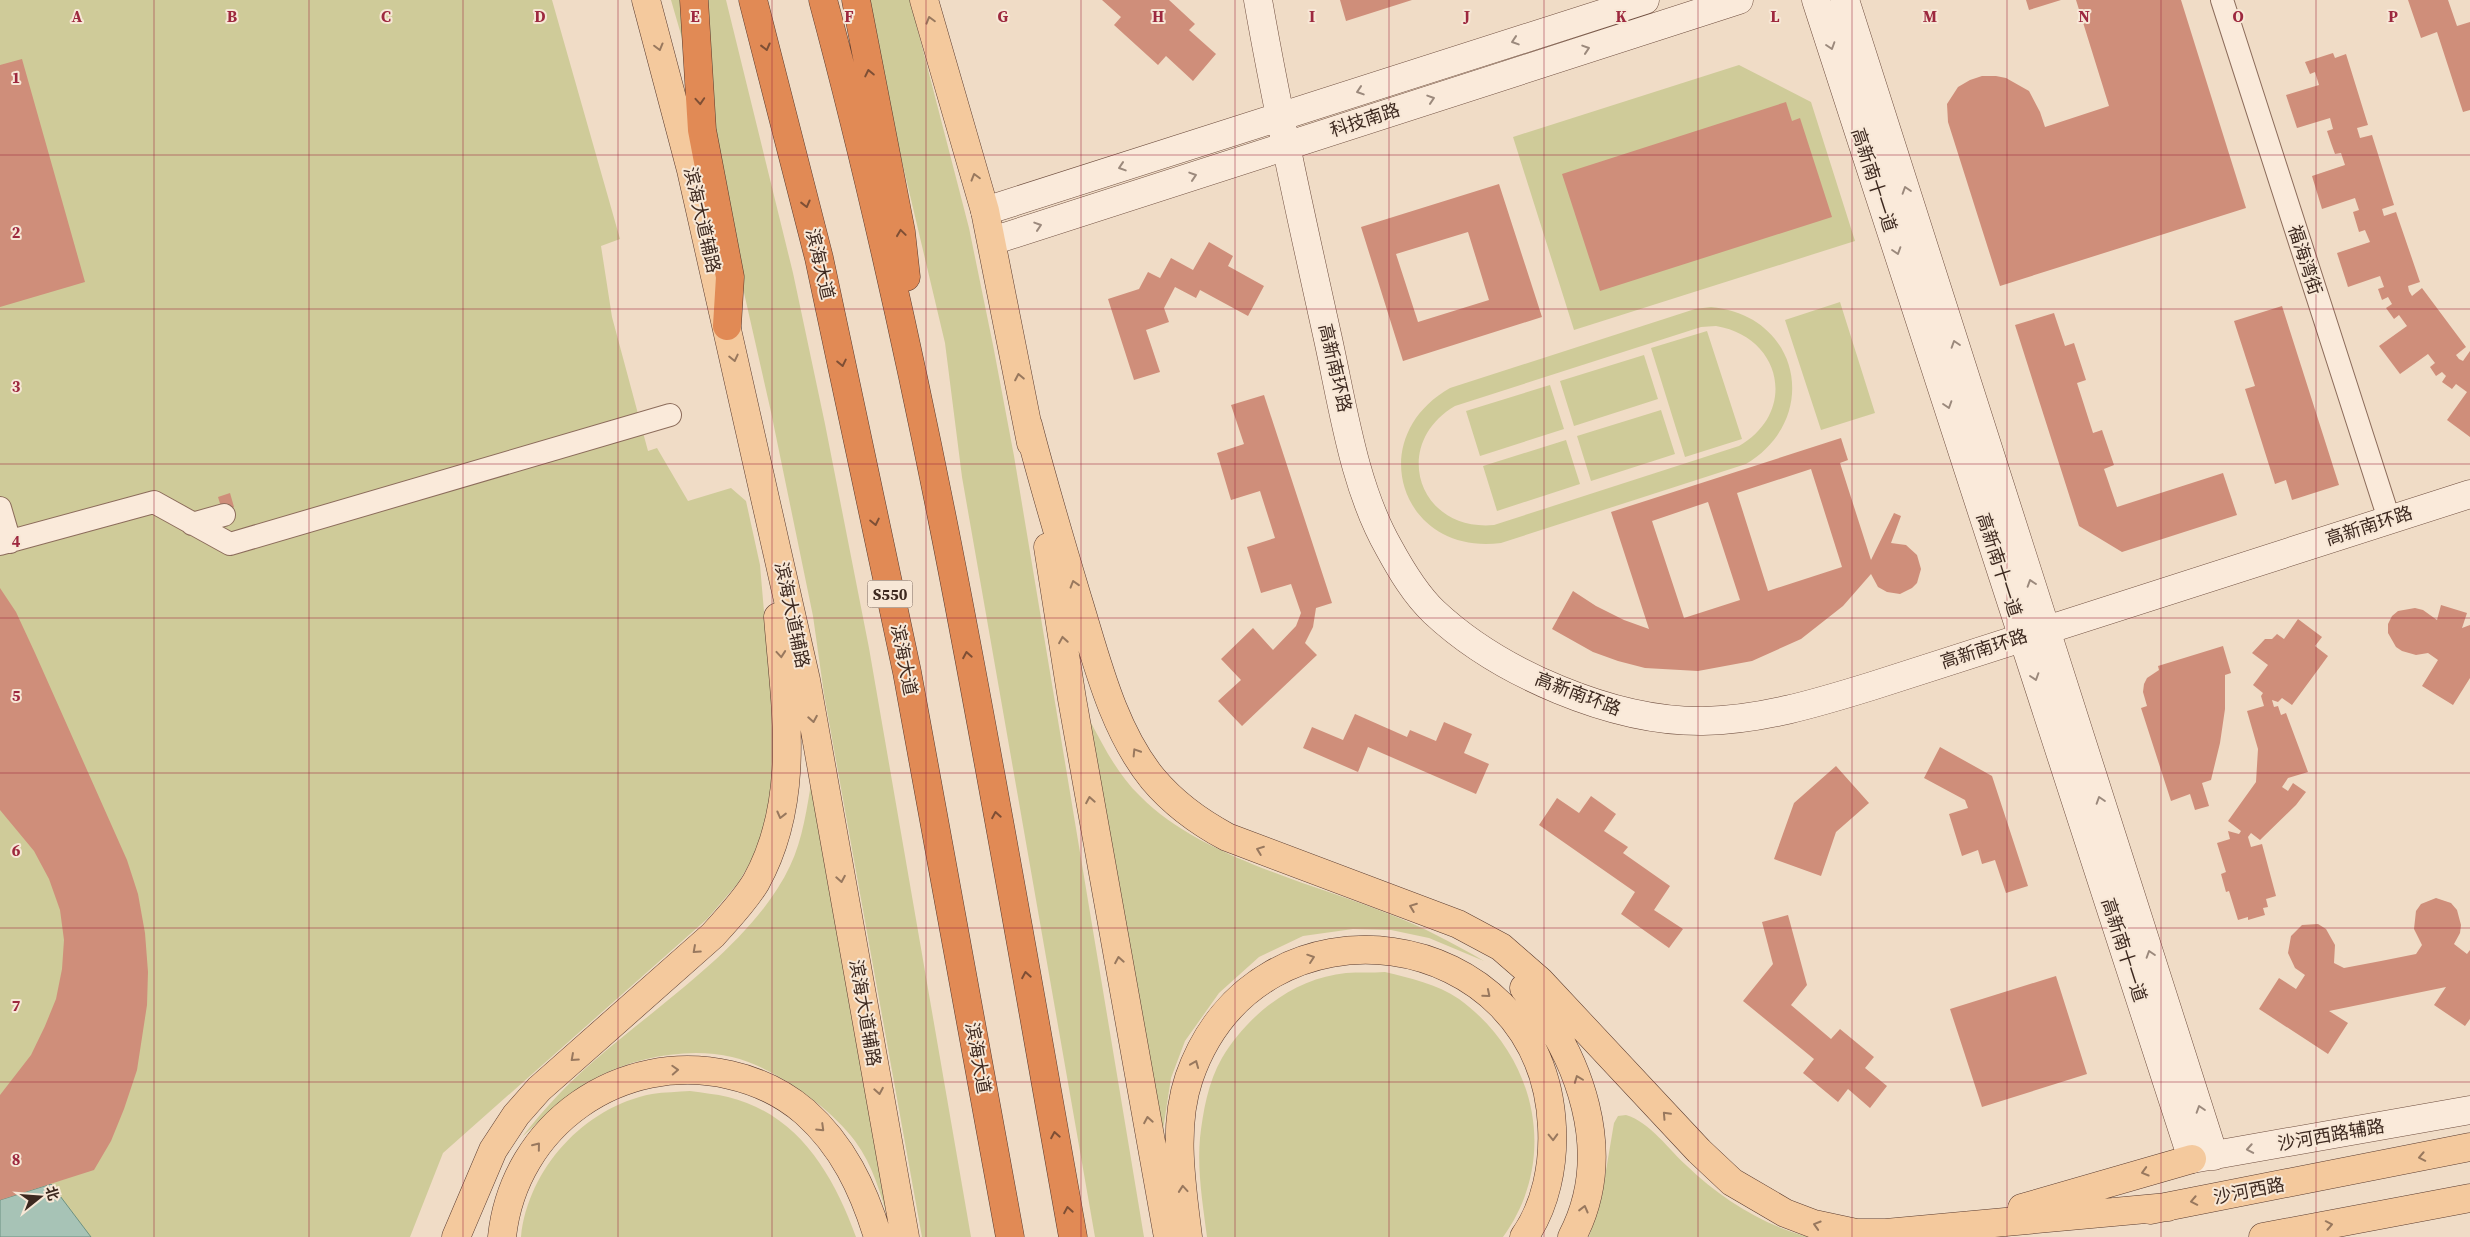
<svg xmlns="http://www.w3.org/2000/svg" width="2470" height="1237" viewBox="0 0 2470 1237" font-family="'Source Serif 4','Noto Sans SC',serif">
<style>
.green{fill:#cfcb99;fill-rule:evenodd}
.water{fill:#a7c3b6;stroke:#6d9282}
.building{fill:#cf8e7a;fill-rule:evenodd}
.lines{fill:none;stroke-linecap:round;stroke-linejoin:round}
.street-casing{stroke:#8c6c5b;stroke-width:24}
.secondary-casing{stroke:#6e4d3e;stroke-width:29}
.primary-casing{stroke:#5a3b2f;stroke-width:29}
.highway-casing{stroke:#5a3b2f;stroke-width:29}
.street{stroke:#faeada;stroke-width:22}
.secondary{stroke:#faeada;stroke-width:28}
.primary{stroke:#f4c99d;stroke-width:28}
.highway{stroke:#e18a55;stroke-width:28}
.oneway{stroke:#98785e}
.oneway2{stroke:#9b897c}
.oneway3{stroke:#7e4f35}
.grid{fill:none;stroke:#9d283e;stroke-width:1;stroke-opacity:0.55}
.labels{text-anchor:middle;stroke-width:4;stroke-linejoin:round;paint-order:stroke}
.shield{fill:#f7e7d6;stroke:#746156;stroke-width:1}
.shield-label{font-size:16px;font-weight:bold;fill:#3c281f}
.street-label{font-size:18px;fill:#3c281f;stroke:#f7e7d6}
.grid-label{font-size:16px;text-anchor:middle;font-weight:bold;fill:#9d283e;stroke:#f7e7d6;stroke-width:4;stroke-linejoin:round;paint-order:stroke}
</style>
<rect width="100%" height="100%" fill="#f0dcc6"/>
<path class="green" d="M0,0H552L620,239L601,246L612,317L648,451L657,448L688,501L731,488L746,501L760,565L778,775L757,851L738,883L707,919L443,1153L410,1237H0Z
M671,0H681L684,45Z
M702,0H726L793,273L825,424L869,648L971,1237H922L824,694L813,616L771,412L716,169Z
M868,0H910L969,228L993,345L1014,456L1144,1237H1095L962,477L945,343L890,111Z
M1739,65L1811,102L1855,241L1574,330L1513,137Z
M1840,302L1875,413L1821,430L1785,320Z
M1711,307C1800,315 1822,418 1746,464L1501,543C1401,556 1362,438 1450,388L1695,309ZM1716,326C1782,337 1798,412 1739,446L1494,525C1418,532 1390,444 1455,406L1701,327Z
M1707,331L1742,439L1685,457L1651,348Z
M1644,355L1658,399L1574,426L1560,381Z
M1550,385L1564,429L1480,456L1466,411Z
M1661,410L1675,454L1591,481L1577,436Z
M1566,440L1580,484L1497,511L1483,466Z
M1090,721C1104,747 1118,775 1140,796C1200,857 1311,883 1389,914C1423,927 1453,943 1484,961L1429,938L1391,930L1353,929L1303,936L1259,957L1219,993L1185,1041L1171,1078L1162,1136Z
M812,778L889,1221C880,1193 873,1165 855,1141C830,1107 774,1067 732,1057C689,1047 638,1057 599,1076C569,1091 546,1115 522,1137C544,1109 567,1084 595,1060C658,1005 754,943 790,866C803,839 807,807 812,778Z
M1385,972C1410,978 1437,984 1459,999C1536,1055 1560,1158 1503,1237H1207C1203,1205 1197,1171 1200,1138C1203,1112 1208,1082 1222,1058C1248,1014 1295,978 1346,973C1359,972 1372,973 1385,972Z
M690,1091C703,1093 716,1094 728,1097C798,1114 833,1174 856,1237H521C528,1169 584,1107 652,1094C664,1092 678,1092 690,1091Z
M1626,1115C1650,1122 1669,1150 1687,1166C1720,1198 1764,1226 1809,1237H1589L1601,1200L1614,1123L1618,1116Z"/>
<path class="water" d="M51,1184L91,1237H0V1200Z"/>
<path class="building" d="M1102,0H1169L1195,24L1189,30L1216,54L1193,81L1166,56L1158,65L1114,25L1121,17Z
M1340,0H1412L1346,21Z
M2026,0H2061L2029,10Z
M2076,0H2181L2246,208L2000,286L1948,122L1947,104L1958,87L1970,80L1982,76H1996L2006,78L2029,91L2040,112L2045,127L2109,106Z
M2408,0H2448L2457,26L2470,22V110L2463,112L2437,32L2421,38Z
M2333,53L2335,58L2346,54L2368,125L2357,128L2360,138L2372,135L2394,205L2382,209L2384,216L2396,212L2420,282L2408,286L2409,291L2412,296L2422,288L2466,347L2456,355L2459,359L2463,361L2470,351V437L2447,420L2467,392L2456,384L2452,389L2442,382L2446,376L2442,372L2436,376L2430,367L2435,363L2428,354L2400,374L2379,346L2407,326L2399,315L2394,319L2386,308L2392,304L2388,297L2382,300L2378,289L2384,287L2380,276L2348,287L2337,253L2370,242L2365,230L2359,232L2353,212L2359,210L2355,198L2322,209L2312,176L2345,165L2341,153L2335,154L2331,143L2327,131L2333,129L2330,118L2297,128L2286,95L2319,85L2315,72L2310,74L2305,62Z
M22,59L85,282L0,307V65Z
M1786,102L1792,121L1800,118L1832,217L1600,291L1562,174Z
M1499,184L1542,317L1403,361L1361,227ZM1468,232L1489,300L1418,322L1396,254Z
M1209,242L1233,256L1228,266L1264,286L1248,316L1200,290L1196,298L1175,287L1164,308L1169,322L1146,330L1160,372L1134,380L1108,299L1139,289L1148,272L1160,278L1171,258L1193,270Z
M2282,306L2339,485L2292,500L2286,480L2275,484L2245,389L2255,386L2234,321Z
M2054,313L2065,346L2074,343L2086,380L2077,383L2093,433L2102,430L2114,465L2104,469L2117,507L2223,473L2237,515L2122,552L2079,526L2015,325Z
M1264,395L1332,603L1316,608L1313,627L1305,643L1317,655L1242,726L1218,701L1241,680L1221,659L1253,628L1273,650L1296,626L1301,613L1291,584L1261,593L1247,547L1275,538L1260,491L1231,500L1217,453L1244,444L1231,405Z
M1841,438L1848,460L1840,463L1871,560L1894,513L1901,516L1891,543L1906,545L1917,555L1921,569L1917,583L1912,588L1900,594L1887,592L1878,587L1871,574L1843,606L1801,639L1752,661L1698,671L1645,668L1618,661L1593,652L1552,629L1573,591L1596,606L1624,620L1649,629L1611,512ZM1811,469L1842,567L1768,591L1737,493ZM1708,502L1740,600L1684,618L1652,521Z
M230,493L234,507L222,510L218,497Z
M0,588L16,612L35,653L127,860L138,894L145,933L148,972L147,1005L137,1070L124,1109L111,1141L94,1170L0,1200V1095L31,1055L45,1026L56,999L62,969L64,940L60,910L49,879L34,851L0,810Z
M2441,605L2467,613L2462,628L2470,625V678L2453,705L2422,686L2438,660L2428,653L2416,655L2402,651L2396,647L2388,633V624L2392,616L2398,611L2415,608L2423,610L2437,620Z
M2298,619L2322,637L2315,646L2328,656L2292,705L2282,698L2278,702L2272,700L2274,707L2278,706L2281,715L2286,713L2308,772L2288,778L2282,787L2288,791L2293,783L2306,792L2296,805L2260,840L2251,833L2248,837L2251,847L2262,844L2276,896L2266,899L2268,907L2263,908L2265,915L2248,920V917L2238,920L2229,891L2226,892L2221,874L2226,872L2217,843L2230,839L2228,831L2239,834L2241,831L2228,821L2256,782L2258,749L2247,711L2264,706L2261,696L2263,693L2253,685L2268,665L2252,653L2265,639H2272L2277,634L2284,639Z
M2223,646L2231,673L2225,675V709L2220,743L2211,780L2202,783L2209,806L2195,810L2190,794L2171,801L2141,708L2147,706L2143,692L2144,684L2147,678L2159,670L2158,666Z
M1355,714L1407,737L1410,730L1436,741L1444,722L1472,734L1464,753L1489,764L1476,794L1368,747L1358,772L1303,748L1312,727L1343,740Z
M1940,747L1992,776L2028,886L2006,893L1995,860L1982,864L1978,850L1962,856L1949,814L1968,808L1965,800L1924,778Z
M1836,766L1869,803L1836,832L1821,876L1774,859L1794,803Z
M1591,796L1616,814L1604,831L1628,847L1623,853L1670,886L1654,910L1683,929L1669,948L1621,914L1635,892L1539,825L1557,798L1579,813Z
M2436,898L2451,903L2457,910L2461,925L2460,933L2454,944L2467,954L2470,950V1019L2465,1026L2434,1005L2446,987L2329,1011L2348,1023L2328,1054L2259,1009L2279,978L2296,989L2305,975L2295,968L2288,953L2291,936L2302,925L2318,924L2326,929L2335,945L2334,963L2344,968L2381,961L2416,954L2422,945L2414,929L2416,911L2421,904Z
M1788,915L1807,985L1791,1005L1831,1039L1840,1029L1874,1057L1865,1068L1887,1086L1870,1108L1848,1089L1838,1102L1803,1073L1814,1059L1743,1001L1773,964L1762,922Z
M2056,976L2087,1074L1982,1107L1950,1009Z"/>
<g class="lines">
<g class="street-casing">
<path id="street" d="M2222,0L2389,519
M0,508L10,542
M192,524L224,515
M0,544L154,502L230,544L670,415"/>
</g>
<g class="secondary-casing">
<path id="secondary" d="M1258,0C1278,114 1303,226 1328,339C1343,407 1354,487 1389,548C1401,570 1415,594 1434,612C1499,673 1613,722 1703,721C1761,720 1817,703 1872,686L2470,494
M1816,0L2192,1159L2470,1110
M1845,0L2214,1156
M985,211L1645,0
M992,241L1739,0"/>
</g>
<g class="primary-casing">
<path id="primary" d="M646,0L691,170L806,680L905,1237
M924,0L985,211L1031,443
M1028,425C1043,483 1060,540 1077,597C1096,658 1112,729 1153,779C1174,804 1199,822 1227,837L1458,924L1501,947L1540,981L1699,1151L1732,1182L1785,1213L1814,1224L1856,1233H1886L2168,1207
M1048,547L1072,699L1168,1237
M1524,988C1580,1056 1616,1153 1572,1237
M2022,1208L2192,1159
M2150,1210L2470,1147
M456,1237L493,1150L516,1115L539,1089L713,935C728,918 744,902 756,882C802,799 785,706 778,617
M502,1237C514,1124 621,1050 730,1075C757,1081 784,1094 805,1112C843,1146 863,1188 878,1237
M1188,1237C1182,1187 1172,1128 1189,1078C1257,881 1543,922 1552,1127C1554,1164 1546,1206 1524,1237
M2263,1237L2470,1198"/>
</g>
<g class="highway-casing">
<path id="highway" d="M694,0L702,130L730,277L727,326
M753,0L819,258L907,672L1010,1237
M823,0C932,406 999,823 1073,1237
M856,0L901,232L906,277"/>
</g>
<use href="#street" class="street"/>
<use href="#secondary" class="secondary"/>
<use href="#primary" class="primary"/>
<use href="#highway" class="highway"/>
</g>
<defs><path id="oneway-chevron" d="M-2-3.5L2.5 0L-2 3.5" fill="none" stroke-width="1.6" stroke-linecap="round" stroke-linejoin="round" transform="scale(1.25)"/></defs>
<g class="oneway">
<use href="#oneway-chevron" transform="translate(930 20) rotate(-106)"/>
<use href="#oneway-chevron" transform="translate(659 47) rotate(75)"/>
<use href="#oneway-chevron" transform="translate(975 177) rotate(-106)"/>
<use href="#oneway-chevron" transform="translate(734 358) rotate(77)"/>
<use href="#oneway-chevron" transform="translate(1019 377) rotate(-101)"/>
<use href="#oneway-chevron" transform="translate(1074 584) rotate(-107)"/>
<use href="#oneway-chevron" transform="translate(1063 640) rotate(-99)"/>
<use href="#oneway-chevron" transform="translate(781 654) rotate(85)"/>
<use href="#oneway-chevron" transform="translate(813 719) rotate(80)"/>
<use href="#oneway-chevron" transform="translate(1136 752) rotate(-122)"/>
<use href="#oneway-chevron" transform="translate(1090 800) rotate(-100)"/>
<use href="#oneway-chevron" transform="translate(781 815) rotate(104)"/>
<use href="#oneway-chevron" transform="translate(1260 850) rotate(-159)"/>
<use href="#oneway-chevron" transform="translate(841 879) rotate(80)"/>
<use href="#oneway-chevron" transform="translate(1413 907) rotate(-159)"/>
<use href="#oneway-chevron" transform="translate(696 950) rotate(138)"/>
<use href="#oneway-chevron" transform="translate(1311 958) rotate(-19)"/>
<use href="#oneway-chevron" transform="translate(1119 960) rotate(-100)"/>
<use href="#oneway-chevron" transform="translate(1487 994) rotate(40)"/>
<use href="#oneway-chevron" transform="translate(574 1058) rotate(138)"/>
<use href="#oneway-chevron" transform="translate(1195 1064) rotate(-68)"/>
<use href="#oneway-chevron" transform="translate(675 1070) rotate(-3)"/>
<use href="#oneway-chevron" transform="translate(1578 1079) rotate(-111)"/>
<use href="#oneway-chevron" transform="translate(879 1091) rotate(80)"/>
<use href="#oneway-chevron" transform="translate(1666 1115) rotate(-133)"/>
<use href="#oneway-chevron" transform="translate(1148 1120) rotate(-100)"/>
<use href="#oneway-chevron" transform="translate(821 1128) rotate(44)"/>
<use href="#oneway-chevron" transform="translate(1553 1137) rotate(88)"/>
<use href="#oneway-chevron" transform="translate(537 1146) rotate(-51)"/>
<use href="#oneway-chevron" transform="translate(2422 1157) rotate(169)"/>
<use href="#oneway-chevron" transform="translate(2145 1172) rotate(164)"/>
<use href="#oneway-chevron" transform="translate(1183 1189) rotate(-95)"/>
<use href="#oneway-chevron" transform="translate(2194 1201) rotate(169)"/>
<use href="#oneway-chevron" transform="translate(1584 1209) rotate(-76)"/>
<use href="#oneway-chevron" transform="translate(1817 1225) rotate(-163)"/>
<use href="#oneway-chevron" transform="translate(2329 1225) rotate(-11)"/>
</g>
<g class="oneway2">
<use href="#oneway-chevron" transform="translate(1515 41) rotate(162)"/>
<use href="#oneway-chevron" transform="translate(1831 46) rotate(72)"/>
<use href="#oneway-chevron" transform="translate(1586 49) rotate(-18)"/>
<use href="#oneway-chevron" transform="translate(1360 91) rotate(162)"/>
<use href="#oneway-chevron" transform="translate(1431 99) rotate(-18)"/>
<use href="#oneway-chevron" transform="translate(1122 167) rotate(162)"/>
<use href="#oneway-chevron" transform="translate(1193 176) rotate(-18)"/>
<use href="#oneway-chevron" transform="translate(1906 190) rotate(-108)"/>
<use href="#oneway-chevron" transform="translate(1038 226) rotate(-18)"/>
<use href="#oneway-chevron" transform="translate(1897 251) rotate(72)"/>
<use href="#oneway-chevron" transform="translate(1955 344) rotate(-108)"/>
<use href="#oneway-chevron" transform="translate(1948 405) rotate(72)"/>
<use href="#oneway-chevron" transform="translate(2031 583) rotate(-108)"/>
<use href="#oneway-chevron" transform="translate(2035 677) rotate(72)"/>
<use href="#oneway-chevron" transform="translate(2100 800) rotate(-108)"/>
<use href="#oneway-chevron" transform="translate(2150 954) rotate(-108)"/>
<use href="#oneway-chevron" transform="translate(2200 1109) rotate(-108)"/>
<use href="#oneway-chevron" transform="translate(2250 1149) rotate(170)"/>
</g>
<g class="oneway3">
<use href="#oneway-chevron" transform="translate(766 47) rotate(76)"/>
<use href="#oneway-chevron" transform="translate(869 73) rotate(-102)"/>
<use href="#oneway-chevron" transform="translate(700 101) rotate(86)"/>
<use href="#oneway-chevron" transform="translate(806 204) rotate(76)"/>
<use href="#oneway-chevron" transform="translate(901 233) rotate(-98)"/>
<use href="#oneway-chevron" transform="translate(842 363) rotate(78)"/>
<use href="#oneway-chevron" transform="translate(875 522) rotate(78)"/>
<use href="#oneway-chevron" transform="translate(967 655) rotate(-100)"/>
<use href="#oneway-chevron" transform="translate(996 815) rotate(-100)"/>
<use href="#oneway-chevron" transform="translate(1026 975) rotate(-100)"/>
<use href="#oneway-chevron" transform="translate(1055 1135) rotate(-100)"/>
<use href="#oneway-chevron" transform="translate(1068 1210) rotate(-100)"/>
</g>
<path class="grid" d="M154,0V1237M309,0V1237M463,0V1237M618,0V1237M772,0V1237M926,0V1237M1081,0V1237M1235,0V1237M1389,0V1237M1544,0V1237M1698,0V1237M1852,0V1237M2007,0V1237M2161,0V1237M2316,0V1237M0,155H2470M0,309H2470M0,464H2470M0,618H2470M0,773H2470M0,928H2470M0,1082H2470"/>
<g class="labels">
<rect class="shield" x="867.5" y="580.5" width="45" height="27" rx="4"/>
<g class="shield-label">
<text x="890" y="600">S550</text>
</g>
<g class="street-label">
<text transform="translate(1365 120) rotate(-18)" y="6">科技南路</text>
<text transform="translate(1874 180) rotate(72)" y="6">高新南十一道</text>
<text transform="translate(702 220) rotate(77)" y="6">滨海大道辅路</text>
<text transform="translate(2305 260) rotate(72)" y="6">福海湾街</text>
<text transform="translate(820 264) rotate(77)" y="6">滨海大道</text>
<text transform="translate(1335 368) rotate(77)" y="6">高新南环路</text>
<text transform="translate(2369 526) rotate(-18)" y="6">高新南环路</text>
<text transform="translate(1999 565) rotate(72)" y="6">高新南十一道</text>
<text transform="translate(792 615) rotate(78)" y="6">滨海大道辅路</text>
<text transform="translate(1984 649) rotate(-18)" y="6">高新南环路</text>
<text transform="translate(904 660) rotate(79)" y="6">滨海大道</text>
<text transform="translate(1578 694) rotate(21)" y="6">高新南环路</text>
<text transform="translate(2124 950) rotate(72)" y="6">高新南十一道</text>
<text transform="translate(865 1013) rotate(80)" y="6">滨海大道辅路</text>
<text transform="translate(978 1058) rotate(80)" y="6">滨海大道</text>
<text transform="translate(2331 1135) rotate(-10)" y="6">沙河西路辅路</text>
<text transform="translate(2249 1191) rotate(-11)" y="6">沙河西路</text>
</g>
</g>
<g class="grid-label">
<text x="77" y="22">A</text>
<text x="232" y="22">B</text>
<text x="386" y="22">C</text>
<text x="540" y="22">D</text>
<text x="695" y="22">E</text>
<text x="849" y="22">F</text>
<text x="1003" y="22">G</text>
<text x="1158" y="22">H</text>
<text x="1312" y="22">I</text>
<text x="1467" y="22">J</text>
<text x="1621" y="22">K</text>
<text x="1775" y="22">L</text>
<text x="1930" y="22">M</text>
<text x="2084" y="22">N</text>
<text x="2238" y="22">O</text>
<text x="2393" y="22">P</text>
<text x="16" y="83">1</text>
<text x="16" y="238">2</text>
<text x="16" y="392">3</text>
<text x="16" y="547">4</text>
<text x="16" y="701">5</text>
<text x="16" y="856">6</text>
<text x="16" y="1011">7</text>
<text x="16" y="1165">8</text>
</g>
<g transform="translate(40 1197) rotate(73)" stroke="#f7e7d6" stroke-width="4" paint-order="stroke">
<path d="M0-4L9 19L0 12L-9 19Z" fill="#3c281f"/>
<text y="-8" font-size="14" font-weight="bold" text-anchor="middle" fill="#3c281f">北</text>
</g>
</svg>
